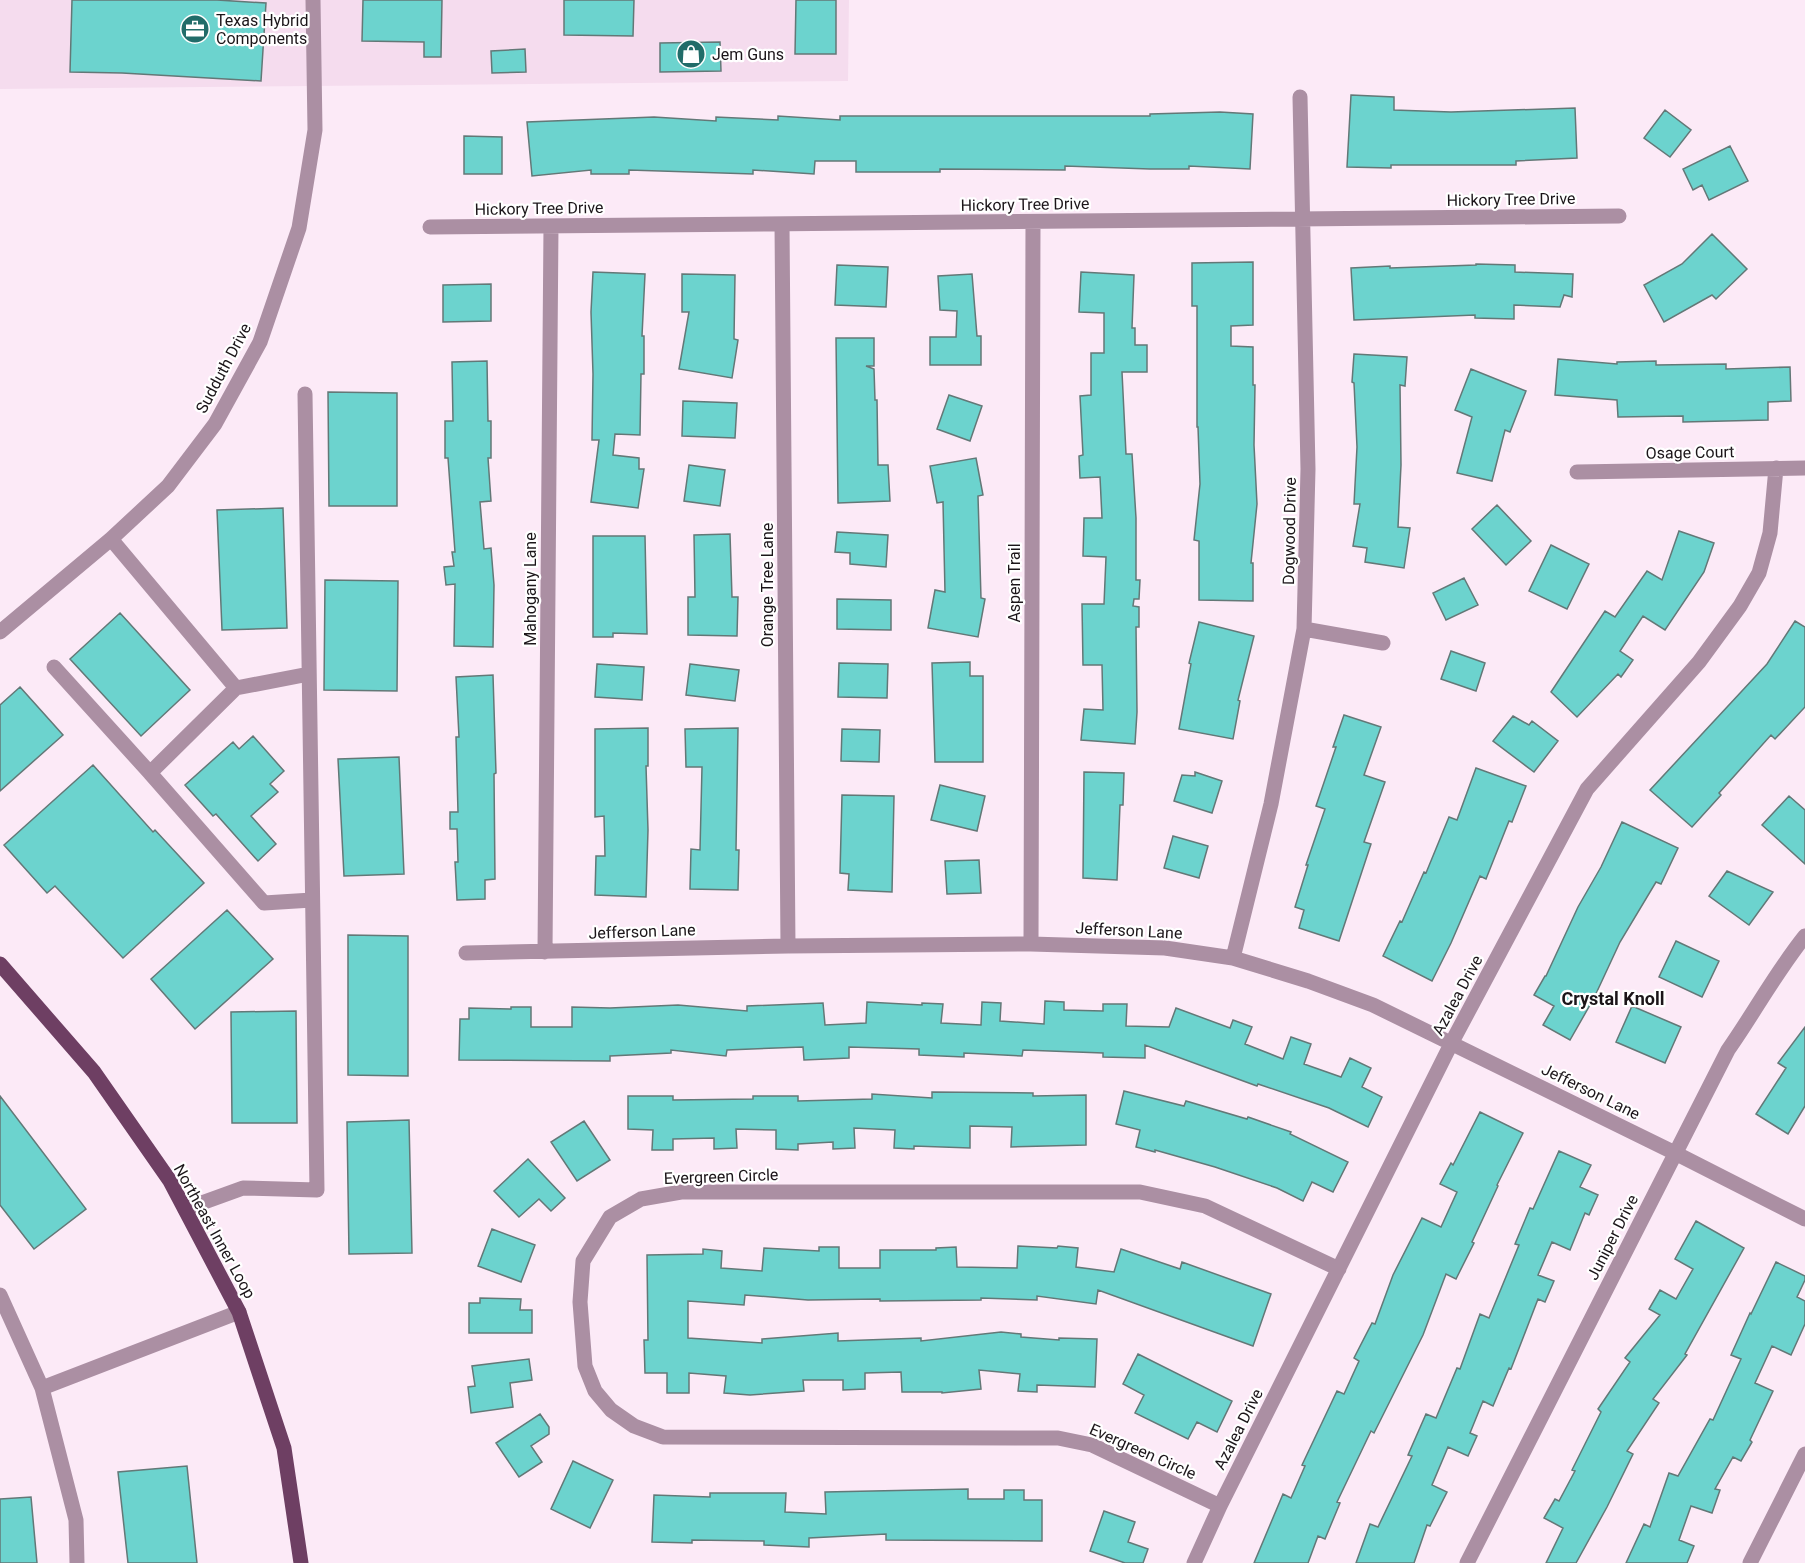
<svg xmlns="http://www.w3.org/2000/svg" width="1805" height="1563" viewBox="0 0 1805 1563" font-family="Roboto,sans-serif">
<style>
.built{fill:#f5dcee}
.building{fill:#6cd3ce;stroke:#637877;stroke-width:1.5}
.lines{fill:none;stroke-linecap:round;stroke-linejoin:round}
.minor{stroke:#ab8fa3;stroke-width:15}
.major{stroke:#6e3f63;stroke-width:15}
.labels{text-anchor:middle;stroke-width:4.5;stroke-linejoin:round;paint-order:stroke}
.poi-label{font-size:16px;fill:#1b1519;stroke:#fff;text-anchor:start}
.street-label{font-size:16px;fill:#1b1519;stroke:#fff}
.neighbourhood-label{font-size:18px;font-weight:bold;fill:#1b1519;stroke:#fff}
</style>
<rect width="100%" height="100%" fill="#fceaf7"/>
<path class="built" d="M0,0H849L848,81L0,89Z"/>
<path class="building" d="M72,0H217L266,3L261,81L122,73L70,72Z
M363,0H442L441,57H424V42L362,41Z
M564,0H634L633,36L564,35Z
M796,0H836V54H795Z
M720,42L721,71L660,72V43Z
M525,49L526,72L492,73L491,51Z
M1351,95L1394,97V110L1451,112L1575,108L1577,158L1516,161V165H1391V168L1347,167Z
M1665,110L1691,130L1670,157L1644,138Z
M1220,112L1253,114L1250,169L1189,166V169H1150L1065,166V170L940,169V172H856V161H815L814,174L753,170V174L629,170V174H591V170L532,176L527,122L654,117L716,121V117L778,120V116L840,120V116H1150V114Z
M464,136L502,137V174H464Z
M1730,146L1748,181L1709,200L1702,185L1693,190L1683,169Z
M1712,234L1747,269L1716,299L1712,295L1664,322L1644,285L1682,264Z
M1253,262V325L1231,326V346L1253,347V385H1255L1254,445L1257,504L1251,563H1253V601L1199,600V541L1194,540L1200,484L1198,427H1197V306H1192V263Z
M1476,264L1515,265V272L1573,274L1572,297L1564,295L1560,307L1514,305V319L1475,318V315L1354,320L1351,268L1390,266V268L1476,265Z
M837,265L888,267L886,307L835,305Z
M593,272L645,274L642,336H644V374H641L640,435L615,434L613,455L639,458V469H644L638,508L591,502L599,440H592L593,374L591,312Z
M1081,272L1134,275L1132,328H1135V345H1147V372H1122L1126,454H1132L1136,518V580H1140L1139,599H1134L1133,606L1139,607V627H1136L1137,712L1135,744L1081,740L1084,709L1103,710L1102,665H1083L1082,604H1104L1106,557L1083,556L1084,518H1102L1100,477L1080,478L1079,456L1083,455L1080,396L1091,395V353H1104V313L1079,312Z
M682,274L735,275L734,339L738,340L732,378L679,369L689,312H682Z
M972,274L977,336H981V365H930V337H956L957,311L940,310L938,276Z
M491,284V321L443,322V285Z
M836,338H874V366H866L874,369L875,400H877L878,465H888L890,501L838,503Z
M1354,354L1407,357L1405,386L1400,385L1401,465L1398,527L1410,528L1404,568L1365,562L1367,548L1353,546L1360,504H1354L1357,447L1354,383L1352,382Z
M1558,359L1617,364V362L1656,361V365L1726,364V369L1790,367L1791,401L1768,402V420L1683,422V416L1618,417L1617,400L1555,395Z
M487,361L488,421H491V458H488L491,501L480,502L484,549L491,548L494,585L493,647L454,646L455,584L446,585L444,567L454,566L452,552H455L448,458H445V421H453L452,362Z
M1471,369L1526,391L1510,432L1505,430L1492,481L1457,473L1472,417L1455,410Z
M328,392L397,393V506H329Z
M949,395L982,406L970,441L937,429Z
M683,401L737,403L735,438L682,436Z
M976,458L983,495L978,496L981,598L985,599L978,637L928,628L935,590L945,592L943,502L937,503L930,466Z
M689,465L725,470L720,506L684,501Z
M1497,505L1531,541L1506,565L1472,529Z
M283,508L287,628L222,630L217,510Z
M1679,531L1714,543L1704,572L1665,630L1643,616L1620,651L1633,660L1621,677L1618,674L1577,717L1551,692L1605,611L1615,617L1647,571L1662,580Z
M837,532L888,535L886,567L850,564V553L835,552Z
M730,534L732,597H738L737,636L688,635V597H695L694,535Z
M593,536H645L647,634L613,633V637H593Z
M1551,545L1589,564L1567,609L1529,591Z
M1464,578L1478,605L1446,620L1433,593Z
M325,580L398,581L397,691L324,690Z
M837,599L891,600V630L837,629Z
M120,613L190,690L141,736L70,659Z
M1795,621L1805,627V707L1775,739L1771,735L1719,793L1721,795L1692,827L1650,790L1767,664Z
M1199,622L1254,636L1238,700L1240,701L1233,739L1179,729L1191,664L1189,663Z
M1451,651L1485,663L1476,691L1441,679Z
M970,662V676H983V762H935L932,663Z
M839,663L888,664L887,698L838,697Z
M597,664L644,667L642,700L595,697Z
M690,664L739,670L735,701L686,695Z
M493,675L496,773L494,774L495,879L485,880V899L457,900L455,862H458L457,829H450V812H458L456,737H459L456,677Z
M20,687L63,735L0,791V705Z
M1344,715L1381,727L1364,775L1385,782L1364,842L1371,844L1339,941L1299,928L1304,910L1295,907L1308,865H1306L1325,809L1316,806L1336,747H1333Z
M1513,716L1529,725L1532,721L1558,741L1534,772L1493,741Z
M648,728V766H646L648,830L646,897L595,895L596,856H605L604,816L595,817V729Z
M738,728L736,850H739L738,890L690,889L691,849L700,850L702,767H686L685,729Z
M842,729L880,730L879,762L841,761Z
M253,736L284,771L270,784L278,792L251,816L276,844L258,861L216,814L213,816L185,785L233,742L239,749Z
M399,757L404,874L344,876L338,759Z
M93,765L153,832L155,830L204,883L123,958L55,886L47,893L4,845Z
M1476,768L1526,786L1512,822L1509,821L1486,879L1480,876L1451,943L1432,981L1383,956L1400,921L1402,922L1424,872L1426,873L1449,817L1457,820Z
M1084,772L1124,773L1123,805H1120L1117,880L1083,878Z
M1195,772L1222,781L1212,813L1174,801L1182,775L1195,776Z
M940,785L985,796L977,831L931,820Z
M842,795L894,796L892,892L848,890L849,874L840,873Z
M1789,796L1805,810V864L1762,825Z
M1622,822L1678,848L1661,884L1656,882L1620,942L1594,998L1570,1040L1543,1025L1554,1006L1534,995L1545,976H1546L1578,907L1601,867Z
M1173,836L1208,846L1199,878L1164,868Z
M979,860L981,893L947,894L945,861Z
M1727,871L1773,892L1749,925L1709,896Z
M227,910L273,959L195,1029L151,979Z
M348,935L408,936V1076L348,1075Z
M1676,941L1719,961L1702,997L1659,977Z
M1045,1001L1064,1002V1010L1103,1011V1004H1127L1126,1026L1169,1027L1176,1008L1230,1028L1233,1020L1252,1027L1245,1044L1283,1059L1291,1037L1311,1044L1304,1064L1341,1077L1350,1058L1371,1068L1362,1087L1382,1097L1368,1127L1329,1108L1258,1084L1257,1086L1145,1045V1058L1103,1057V1053L1023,1050L1022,1056L964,1053V1057L919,1055V1049L849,1047V1058L804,1060L803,1047L727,1050L726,1056L671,1050V1053L610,1056V1061L459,1060L460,1019H469V1008L511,1009V1007H531V1027H572V1007L610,1008L678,1005L747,1011V1006L823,1003L825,1025L866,1023L867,1002L922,1005V1003L943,1004L941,1023L981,1025L982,1002L1001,1003L1000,1021L1044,1024Z
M1632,1006L1681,1027L1665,1063L1616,1042Z
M296,1011L297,1123H232L231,1012Z
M1805,1027V1106L1788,1134L1756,1114L1786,1068L1778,1063Z
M1124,1091L1184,1106L1186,1101L1247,1119L1248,1117L1291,1132L1290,1134L1348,1162L1333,1192L1312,1182L1303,1201L1277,1188L1215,1167L1155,1150V1152L1136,1147L1140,1130L1116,1124Z
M932,1092L1033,1093V1096L1086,1095V1145L1011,1147L1012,1127L970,1126V1148L914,1146V1149L894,1148L895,1130L854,1128L855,1148L833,1149V1142L798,1144V1150L776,1149V1130L736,1129L737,1148L714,1149V1138L673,1139V1150H652L653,1130L628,1129V1096H673V1100L753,1099V1096H798V1101L872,1099V1094L932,1098Z
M0,1096L86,1209L34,1249L0,1205Z
M1480,1112L1523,1133L1497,1185L1498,1186L1472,1242L1474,1243L1456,1279L1446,1274L1423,1335L1374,1433L1371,1431L1337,1502L1340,1503L1325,1539L1318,1536L1308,1563H1254L1283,1494L1291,1498L1305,1466L1302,1465L1337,1391L1344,1394L1359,1361L1354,1358L1372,1323L1375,1324L1393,1275L1422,1218L1441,1227L1457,1192L1440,1184L1451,1163L1453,1165Z
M409,1120L412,1253L349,1254L347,1122Z
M584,1121L610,1160L577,1181L551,1142Z
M1559,1151L1591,1165L1580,1187L1598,1195L1589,1215L1585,1213L1570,1250L1552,1242L1538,1275L1554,1281L1545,1302L1538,1299L1511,1369L1509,1368L1493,1406L1483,1401L1470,1433L1477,1436L1468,1456L1448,1447L1432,1485L1447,1492L1430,1526L1427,1525L1414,1563H1356L1370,1524L1378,1527L1412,1456L1408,1455L1426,1414L1436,1418L1457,1368L1460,1369L1480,1314L1489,1318L1519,1245L1515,1244L1530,1208L1533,1209Z
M528,1159L565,1198L551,1211L539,1199L519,1217L494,1191Z
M1696,1221L1744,1248L1685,1354L1687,1355L1653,1399L1659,1403L1627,1451L1633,1454L1607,1507L1576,1563H1546L1563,1528L1544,1518L1555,1499L1559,1501L1575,1471L1572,1470L1601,1412L1598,1409L1630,1362L1625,1358L1660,1315L1649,1309L1660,1290L1676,1299L1693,1269L1675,1259Z
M492,1229L535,1245L521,1282L478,1266Z
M1018,1246L1057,1248L1058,1246L1078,1248L1076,1267L1114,1272L1121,1249L1180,1269L1182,1262L1271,1294L1253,1346L1098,1290L1096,1304L1037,1296V1300L981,1298V1300L880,1301V1299L808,1300L745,1295L744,1305L688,1301V1338L762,1343V1339L838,1333V1341L921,1338V1341L1001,1332L1021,1334V1337L1059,1340V1338L1097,1339L1095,1387L1037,1385V1392L1018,1391L1020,1374L979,1370L981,1389L942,1393V1392H902L901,1372L865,1373V1389L843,1390V1380H803L804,1391L750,1395L724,1393L726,1376L689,1373V1393H667V1373H645L644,1340H648L647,1255L703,1254V1249L722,1251L721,1268L762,1271L764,1248L819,1251V1247H839V1268H880V1250H936V1248L956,1247L957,1267L1017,1268Z
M1776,1262L1805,1276V1280L1797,1297L1805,1301V1324L1791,1355L1772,1346L1755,1383L1773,1391L1750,1440L1752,1442L1741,1461L1733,1457L1715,1489L1720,1490L1712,1513L1691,1506L1679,1540L1694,1546L1687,1563H1626L1644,1524L1650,1527L1669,1473L1678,1476L1710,1419L1713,1420L1741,1359L1731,1355L1750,1313L1751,1314Z
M480,1298L521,1299L520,1310H532V1333H469V1303H480Z
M1138,1354L1232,1401L1217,1432L1197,1422L1188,1439L1135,1413L1144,1395L1123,1384Z
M529,1359L532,1380L510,1383L513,1407L471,1413L468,1387L475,1386L472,1366Z
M540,1414L549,1427V1434L531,1446L542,1462L519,1477L496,1443Z
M573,1461L613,1480L590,1528L551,1509Z
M187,1466L197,1563H128L118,1472Z
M968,1489V1499H1004V1490H1024V1500H1042V1541L886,1540V1534L809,1538V1547L764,1545V1541L692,1540V1543L652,1542L654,1495L710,1497V1493H786L785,1512L826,1514L825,1492Z
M31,1497L37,1563H0V1499Z
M1104,1511L1135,1522L1128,1542L1148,1549L1143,1563H1125L1090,1551Z"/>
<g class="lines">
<path class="minor" d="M782,224L788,946
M430,227L1619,216
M1577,472L1805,468
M111,539L236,688L309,674
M1304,629L1383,643
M0,632L111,539L168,486L215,424L260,342L299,228L315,130L313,0
M54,667L150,773
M236,688L150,773L264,903L312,900
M1031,944L1033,222
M545,952L551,226
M466,953L788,946L1031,944L1165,948L1233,958L1308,981L1373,1005L1675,1153L1805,1219
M1233,958L1271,804L1304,629L1308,469L1300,97
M185,1209L243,1188L317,1190L305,394
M0,1295L42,1388L76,1520L77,1563
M42,1388L239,1312
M1220,1506L1092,1445L1058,1438L663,1437L634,1426L611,1410L595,1391L585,1366L580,1302L583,1261L610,1217L641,1199L681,1192H1140L1205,1206L1339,1269
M1194,1563L1220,1506L1452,1042L1587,789L1699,662L1740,606L1759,573L1770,533L1776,468
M1467,1563L1728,1050C1754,1013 1776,972 1805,936
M1750,1563L1805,1454"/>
<path class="major" d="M0,964L94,1072L170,1181L239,1312L284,1448L301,1563"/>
</g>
<defs>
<g id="office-disc" transform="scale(1.5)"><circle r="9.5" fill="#216c69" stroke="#fff"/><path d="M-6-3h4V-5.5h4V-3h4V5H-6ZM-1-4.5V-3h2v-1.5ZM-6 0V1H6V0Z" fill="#fff"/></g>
<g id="shop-disc" transform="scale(1.5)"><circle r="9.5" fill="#216c69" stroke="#fff"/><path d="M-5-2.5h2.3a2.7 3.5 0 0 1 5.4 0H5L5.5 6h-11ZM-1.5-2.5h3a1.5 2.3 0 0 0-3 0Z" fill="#fff"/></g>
</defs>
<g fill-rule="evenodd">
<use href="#office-disc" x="195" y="29"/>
<use href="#shop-disc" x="691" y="54"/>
</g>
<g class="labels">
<g class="poi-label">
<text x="216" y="26">Texas Hybrid<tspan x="216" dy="18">Components</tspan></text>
<text x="712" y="60">Jem Guns</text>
</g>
<g class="street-label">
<text transform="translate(1511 199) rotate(-1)" y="6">Hickory Tree Drive</text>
<text transform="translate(1025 204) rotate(-1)" y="6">Hickory Tree Drive</text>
<text transform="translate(539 208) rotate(-1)" y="6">Hickory Tree Drive</text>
<text transform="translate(223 368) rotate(-62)" y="6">Sudduth Drive</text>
<text transform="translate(1690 452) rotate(-1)" y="6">Osage Court</text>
<text transform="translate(1289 531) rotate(-89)" y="6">Dogwood Drive</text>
<text transform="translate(1014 583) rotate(-90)" y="6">Aspen Trail</text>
<text transform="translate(767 585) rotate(-90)" y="6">Orange Tree Lane</text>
<text transform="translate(530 589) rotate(-90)" y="6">Mahogany Lane</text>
<text transform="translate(1129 930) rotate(3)" y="6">Jefferson Lane</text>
<text transform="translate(642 931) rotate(-2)" y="6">Jefferson Lane</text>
<text transform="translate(1457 995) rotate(-62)" y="6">Azalea Drive</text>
<text transform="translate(1591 1091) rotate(26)" y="6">Jefferson Lane</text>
<text transform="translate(721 1176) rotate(-2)" y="6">Evergreen Circle</text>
<text transform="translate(215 1231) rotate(61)" y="6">Northeast Inner Loop</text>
<text transform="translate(1612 1237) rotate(-63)" y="6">Juniper Drive</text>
<text transform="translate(1238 1429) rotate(-63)" y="6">Azalea Drive</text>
<text transform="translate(1143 1451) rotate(24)" y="6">Evergreen Circle</text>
</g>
<g class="neighbourhood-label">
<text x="1613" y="1005">Crystal Knoll</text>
</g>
</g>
</svg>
